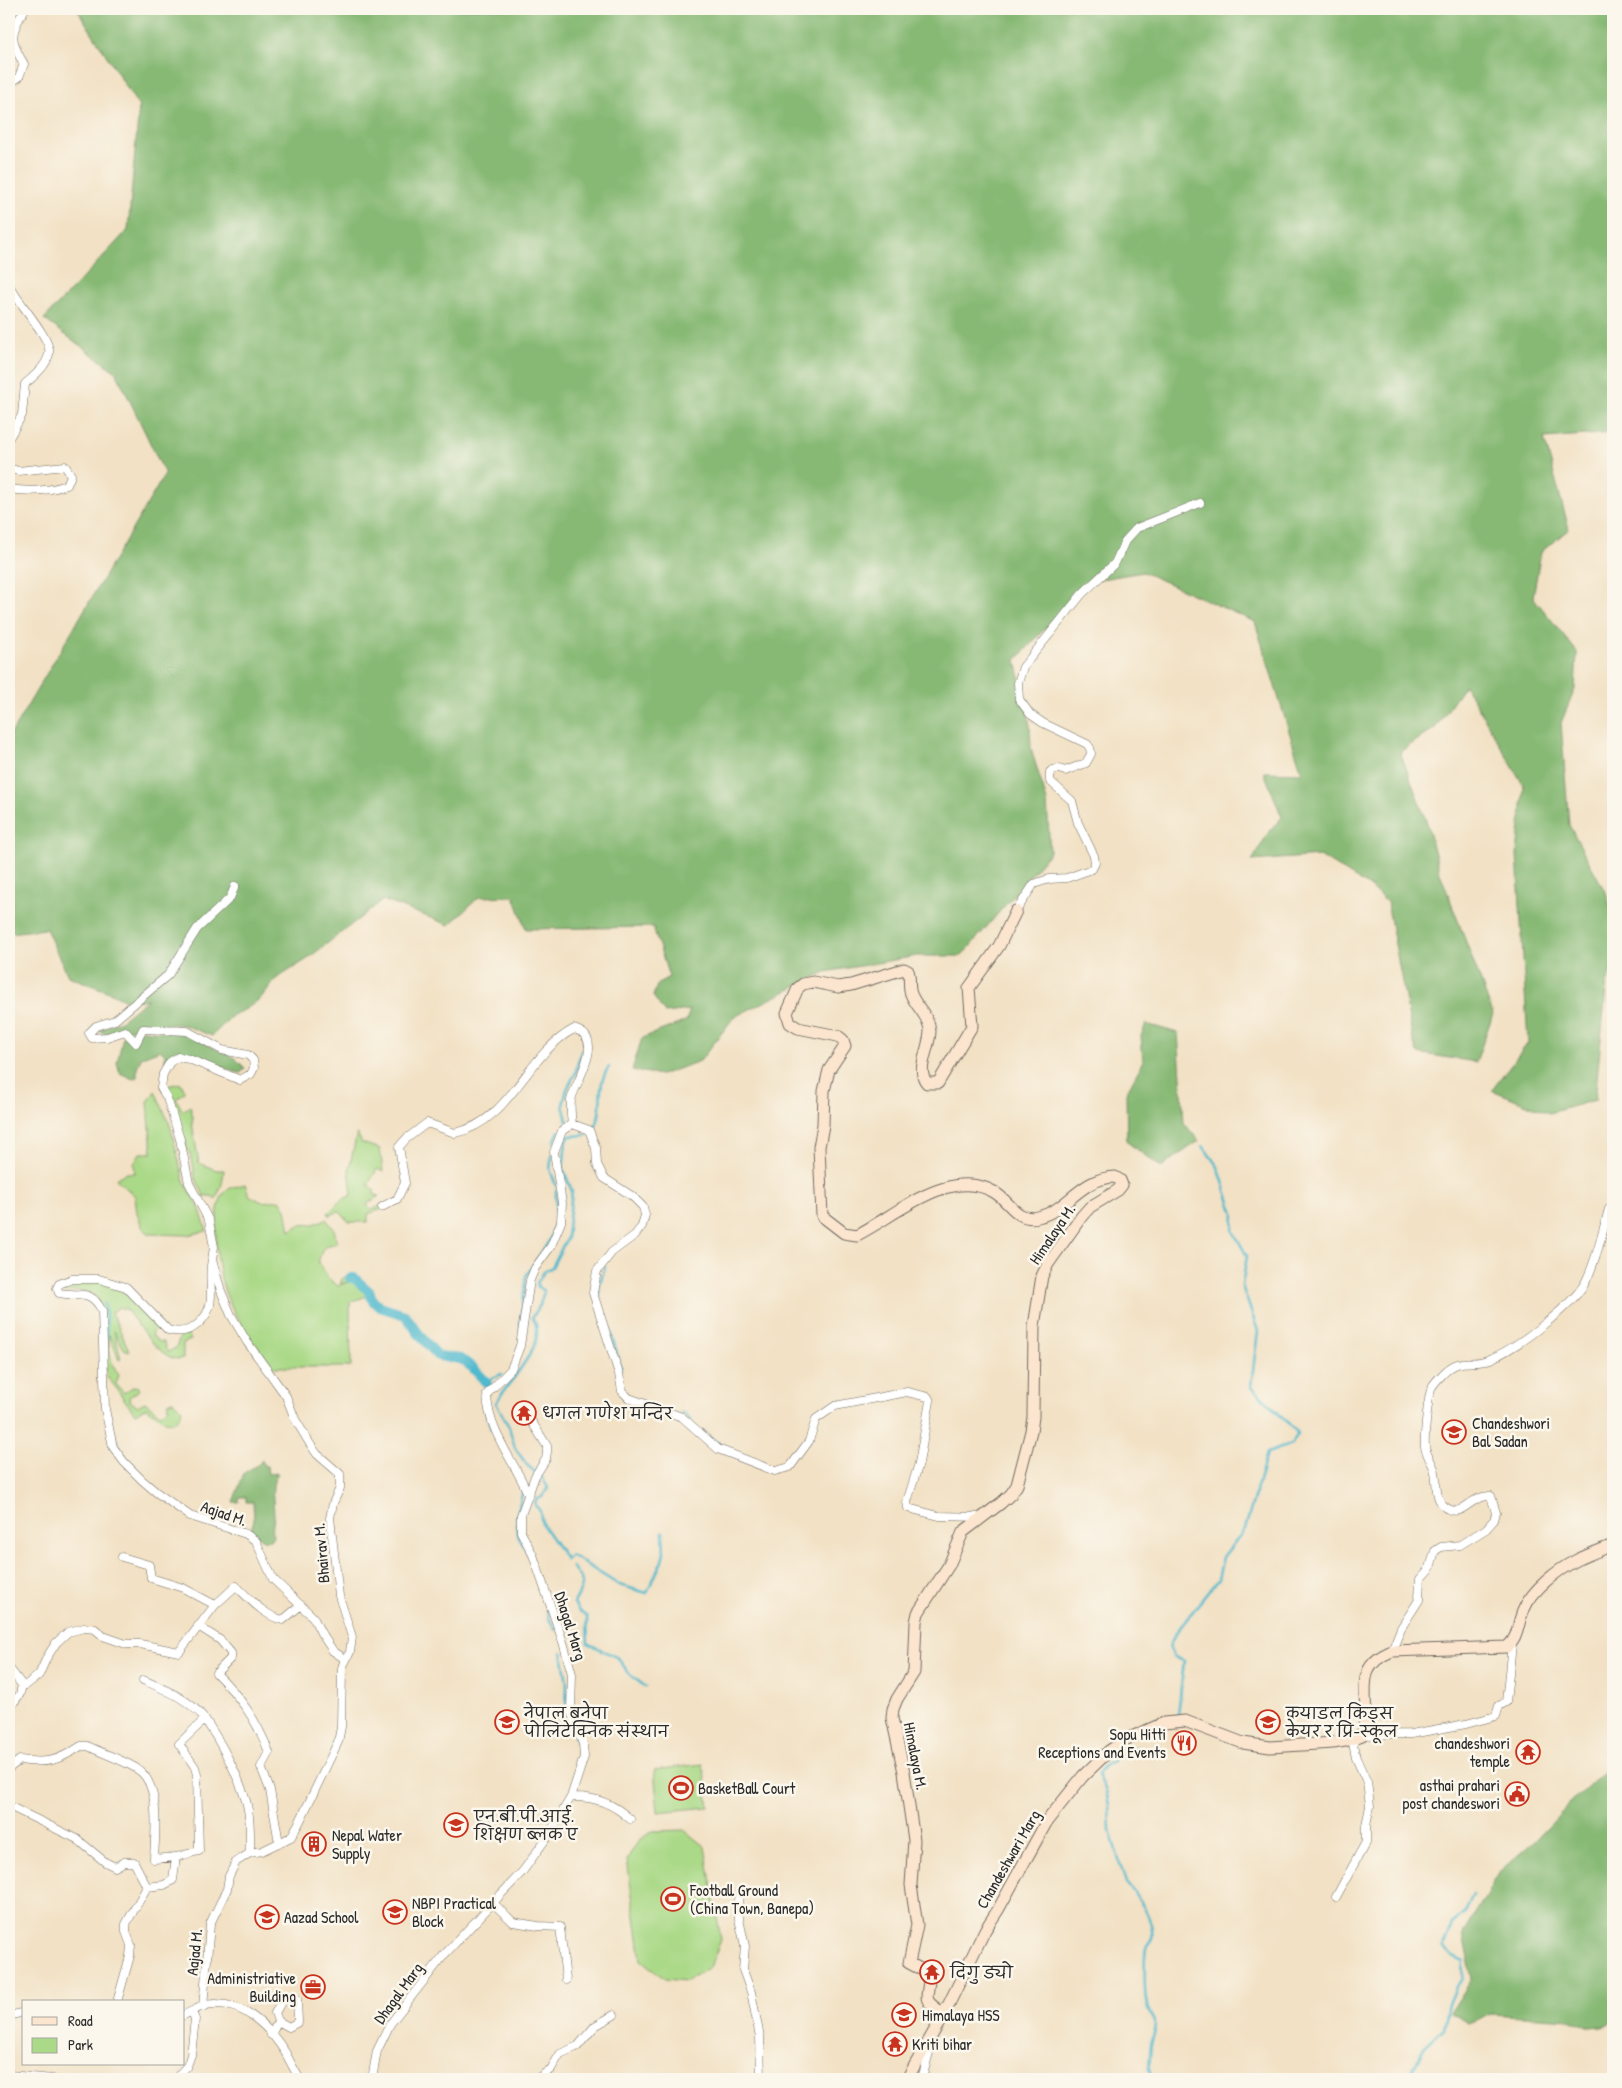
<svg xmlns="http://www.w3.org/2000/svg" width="1622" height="2088" viewBox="0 0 1622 2088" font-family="'Patrick Hand','Playpen Sans Deva',sans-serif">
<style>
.green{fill:#aad987;stroke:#6a8259}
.forest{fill:#87b974;stroke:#597250}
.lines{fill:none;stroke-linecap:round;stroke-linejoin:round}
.stream{stroke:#50b9ce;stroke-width:2.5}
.canal{stroke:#50b9ce;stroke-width:10}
.street-casing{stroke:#716b61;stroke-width:9}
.secondary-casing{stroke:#716b61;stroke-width:13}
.street{stroke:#fff;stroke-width:8}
.secondary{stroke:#fce5cf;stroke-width:11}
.labels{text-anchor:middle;stroke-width:5;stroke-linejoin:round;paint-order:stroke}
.street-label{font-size:16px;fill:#2b2b2b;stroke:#fbf7ec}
.poi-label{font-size:16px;fill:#2b2b2b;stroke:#fbf7ec;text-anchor:start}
</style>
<rect width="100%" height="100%" fill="#fbf7ec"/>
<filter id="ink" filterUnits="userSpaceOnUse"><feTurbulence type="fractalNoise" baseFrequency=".02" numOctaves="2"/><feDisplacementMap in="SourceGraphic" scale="10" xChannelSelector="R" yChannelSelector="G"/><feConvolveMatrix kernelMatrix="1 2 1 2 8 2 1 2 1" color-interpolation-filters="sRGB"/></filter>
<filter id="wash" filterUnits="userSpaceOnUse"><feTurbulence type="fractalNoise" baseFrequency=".0096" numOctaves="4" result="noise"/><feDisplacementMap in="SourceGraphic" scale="20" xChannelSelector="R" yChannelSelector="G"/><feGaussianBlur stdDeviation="1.12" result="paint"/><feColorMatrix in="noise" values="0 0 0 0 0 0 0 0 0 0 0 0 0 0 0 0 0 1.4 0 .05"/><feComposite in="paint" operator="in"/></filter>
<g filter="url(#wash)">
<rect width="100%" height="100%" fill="#f2e1c4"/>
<path class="green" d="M181,1083L185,1092L176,1099L183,1111L190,1106L193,1117L192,1123L199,1163L216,1170H224L222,1184L216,1199L211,1196H204L195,1178L193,1163L178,1124L167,1086Z
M155,1091L170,1125L184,1181L199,1207L207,1231L187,1235L149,1234L142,1227L137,1213L135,1196L116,1179L125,1173H135L134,1163L140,1153H152L148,1102Z
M357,1133L362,1143L380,1149L383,1172L377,1169L368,1185L374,1190V1194L379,1196L367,1204L371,1210L383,1205L386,1208L368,1214V1222H349L339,1211L329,1216L328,1213L340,1201L352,1195L349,1169Z
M245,1184L249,1195L262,1202L280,1200L286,1209L290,1231L299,1225L314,1224L326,1219L334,1229L337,1243C321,1247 323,1247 318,1263L328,1278L338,1286L351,1281L340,1284L342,1279L350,1274L359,1277L373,1289L377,1300L396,1311L401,1309L405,1312L403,1316C389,1316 375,1308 367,1296L350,1302L351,1367H271C255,1344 235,1319 225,1292C217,1270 210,1213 224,1193C228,1187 239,1186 245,1184Z
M100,1281L126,1290L159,1326L154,1331L152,1335L159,1342H164L166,1350L168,1352L176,1348L180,1337L188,1334L191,1340L183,1343V1358C163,1366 136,1321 125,1308L122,1310L119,1307L111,1313C119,1325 123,1339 130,1352L124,1349L114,1331L121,1359L119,1360L109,1334C109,1348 109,1364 119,1375L116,1384L124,1393L134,1386L139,1387L138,1391L129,1397L130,1401L137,1406L145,1402L160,1414L168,1409V1402L173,1401L182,1409C175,1436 158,1414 146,1408L135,1414L110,1380L107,1378L97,1298L90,1292L83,1291L63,1292L61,1289L62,1286L75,1282Z
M703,1764L709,1807L658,1812L654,1770Z
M684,1830L705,1847L721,1940L710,1967L686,1981L665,1979L641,1960L627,1859L639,1840L653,1831Z"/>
<path class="forest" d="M77,9H1613V433L1544,438L1569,529L1541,552L1533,597L1577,652L1575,689L1561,723L1569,825L1607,895L1613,919V961L1606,989L1595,1100L1549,1113L1492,1090L1528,1043L1517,854L1524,786L1465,685L1435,728L1400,752L1427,823L1439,870L1493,1014L1476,1062L1417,1053L1413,1040L1387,902L1370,887L1320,856L1252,861L1267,835L1282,817L1264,772L1302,773L1255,622L1143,572L1089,581L1016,660L1030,725L1031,749L1047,801L1050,852L962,956H917L825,972L734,1017L700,1061L661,1075L632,1070L642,1038L686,1021L690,1010L665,1013L653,996L658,983L669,977L653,927L526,929L514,896L479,897L449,925L383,900L306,960L276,979L260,999L246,1009L233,1015L212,1036L184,1025L161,1024L104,1034L100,1030L122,1020L148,999L130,1002L114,994L68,976L46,929L9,933V737L165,474L116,372L44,319L128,230L139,107Z
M1146,1024L1178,1033L1184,1123L1199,1141L1161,1167L1127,1142L1126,1093L1143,1062L1141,1036Z
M143,1030L186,1034L213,1048L235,1058L245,1068L241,1073L235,1072L184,1051L170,1055L165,1061V1055L160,1050L142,1057L137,1067V1077L133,1079L120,1073L117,1063L123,1037Z
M262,1460L264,1466H267L268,1474L278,1473C269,1485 274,1501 274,1516C273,1523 272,1528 273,1536L270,1540L265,1541L250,1532L254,1520L253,1502H246V1497H239V1502H233L244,1473L259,1464Z
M1613,1756V2022L1603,2026L1590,2027L1569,2019L1491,2014L1468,2023L1450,2013L1472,1979L1463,1934L1501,1870L1533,1842L1568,1805L1608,1767Z"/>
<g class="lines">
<path class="stream" d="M567,1125L568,1124L563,1105L567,1089L575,1074L581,1051
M595,1128C605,1108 595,1085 609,1067
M554,1142L559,1131
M552,1155L550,1169L556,1186
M599,1300V1286L605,1267
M104,1304L106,1315L107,1338
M607,1324L610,1328L621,1368
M520,1326L526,1276L549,1241L556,1222V1191
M487,1383L488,1380L502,1374
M485,1390L483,1402L491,1429
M681,1413L685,1414L690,1420
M115,1438L125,1458L133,1466
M711,1438L727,1449
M535,1472L527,1465L515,1448L509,1427L496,1403C507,1382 552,1341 532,1318L540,1305L544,1291L538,1287L537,1283L544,1272L552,1267L567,1238L572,1191L563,1169L566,1141L570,1136L587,1135
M538,1474L543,1479L548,1488L542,1497L536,1500L535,1505L540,1511L542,1524L566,1559
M523,1490L517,1515V1534L528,1553
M566,1560L571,1555L619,1585L647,1593L662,1561L664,1552L663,1532
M572,1567C587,1584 583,1586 574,1603L579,1611L587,1617L588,1643L618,1658L630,1675L646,1687
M546,1603L549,1619L556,1630
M562,1652L567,1683L566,1714L579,1746V1761
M1171,1718L1178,1715L1184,1661L1174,1657L1169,1647L1175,1634L1218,1579L1223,1557L1245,1529L1267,1453L1292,1444L1298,1433L1251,1386L1258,1331L1242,1286L1247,1256L1233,1231L1234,1214L1218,1167L1203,1146
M1136,1747L1104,1766L1098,1775L1106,1791L1109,1805L1110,1831L1126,1883C1137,1895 1155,1920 1152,1938C1151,1941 1147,1944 1146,1948C1144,1957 1144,1995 1147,2005C1148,2012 1153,2019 1156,2026L1151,2044L1149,2069L1153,2079
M1409,2079L1423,2049L1444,2029L1449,2004L1456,1987L1463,1979L1464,1962L1453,1957L1443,1947L1452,1924L1465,1913L1473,1894"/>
<path class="canal" d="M350,1278H354L369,1291L373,1301L380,1307L405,1315L422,1338L438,1356L461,1359L473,1368L487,1383"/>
</g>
</g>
<g filter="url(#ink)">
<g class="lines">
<g class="street-casing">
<path id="street" d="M9,84L19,77L24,64C9,40 10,32 25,9
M9,285C16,300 53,340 49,354C46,367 34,376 25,384L22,415L9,438
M9,468L18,471L65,466L71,475L67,485C49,491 28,492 9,489
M235,886L230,898L197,929L168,975L115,1020L96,1026L89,1033L92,1038L107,1037L125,1031L136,1043L143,1029L187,1031L222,1050L248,1055L253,1060L254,1068L251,1074L240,1080L189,1059L178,1057L170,1062L163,1074L161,1088L167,1098L180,1139L189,1183L209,1221L214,1247L212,1260L221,1291L231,1315L247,1342L286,1396L295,1419L310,1444L317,1454L340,1474V1488L333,1503L330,1518L339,1596L352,1637L350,1652L342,1668
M1016,911L1034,884L1049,879L1067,878L1092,869L1095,863L1094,856L1078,823L1072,801L1050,781V772L1052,770L1059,769L1065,771L1086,763L1091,754L1090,748L1087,744L1043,723L1030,714L1019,699L1018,683L1023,667L1082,594L1115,563L1125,541L1137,528L1200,503
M382,1207L397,1199L405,1183L399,1147L406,1139L427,1123L455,1133C512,1121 525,1055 574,1029C607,1038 576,1080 571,1100C570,1108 571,1116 572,1124
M528,1494C514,1460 488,1432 487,1394L511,1369L520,1346L530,1280L535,1268L551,1246L561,1222L562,1203L554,1152L562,1131L572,1124L589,1130L596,1148L597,1164L604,1178L632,1196L643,1207L645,1215L642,1226L635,1235L612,1252L597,1271L593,1293L619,1374L622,1391L629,1398L682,1417L718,1449L775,1471L790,1467L809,1441L816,1419L835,1406L907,1392L928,1397L930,1401L919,1463L907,1502L908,1508L939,1516L982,1517
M122,1557L149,1565L151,1578L183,1588L215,1605
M198,1626L220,1640L231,1653V1658L216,1673C241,1698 256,1719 269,1752L261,1767L270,1790L279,1843
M1392,1651L1401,1628L1419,1600L1420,1579L1430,1568L1435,1551L1441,1547L1460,1545L1486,1529L1494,1520L1496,1513L1491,1496C1472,1495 1463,1515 1451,1510C1433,1503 1438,1487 1435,1472C1433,1463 1426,1455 1425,1447C1424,1436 1428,1396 1432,1387C1434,1383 1439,1378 1442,1375C1461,1354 1471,1368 1490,1359C1515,1349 1574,1305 1586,1281C1597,1259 1602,1233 1609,1209L1613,1204
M9,1668L22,1685H26L39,1675L47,1657L56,1643L68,1632L84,1628L95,1629L103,1636L126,1644H140L179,1652L215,1605L236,1586C250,1599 264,1616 283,1620L301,1605
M9,1709L20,1694L22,1685
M205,1719C220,1742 235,1768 244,1795C251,1813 250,1834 250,1853
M1362,1735L1411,1734L1466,1724L1496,1716L1499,1706L1506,1702L1512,1644
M9,1768L20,1760C47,1764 58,1761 81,1746H88C103,1754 127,1761 140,1771C161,1788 155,1835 154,1859L176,1857L199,1851L197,1775L195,1767L179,1744L205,1719C189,1699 166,1690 143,1680
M571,1797C594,1796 613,1803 630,1819
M9,1806L77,1839L105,1862L115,1867L124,1862H134L147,1887L126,1924V1932L131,1945L130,1956L117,2002
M147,1887L164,1885L173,1880L176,1857
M741,1890L738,1900L739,1919L745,1946L743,1970L751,1992L760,2037L761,2079
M1336,1897L1366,1842V1825L1370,1806L1367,1782L1356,1758L1352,1739
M492,1902L513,1922L538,1926L560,1927L566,1980
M203,2007L210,1924L227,1889L229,1876L236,1862L250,1853L262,1851L291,1837L300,1821L338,1742L341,1727L342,1668L345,1659L333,1651L321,1633L313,1617L273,1579L256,1541L246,1534L190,1516L156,1492L142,1480L124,1462L113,1447L105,1409L102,1311C91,1288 79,1297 59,1293L57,1288L59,1284L72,1279H99L126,1287L168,1330C179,1333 189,1332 198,1324C220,1305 206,1284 212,1260
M184,2015C193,2011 203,2004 213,2004C244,2002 269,2027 285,2052C290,2061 294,2070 300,2079
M9,2016L24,2012
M271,2035L278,2021L275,2013L280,2004L289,1997L297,1999L298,2022L289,2027L278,2021
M9,2075L53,2079
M175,2079L187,2066L191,2055L195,2019L192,2012
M372,2079L377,2051L390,2024L444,1955L523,1871L548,1836L571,1797L584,1757L583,1744L571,1712L572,1674L563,1642L533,1555L521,1532V1515L535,1476L546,1459L547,1452V1446L530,1419
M537,2079L551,2069L560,2054L578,2046L595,2026L614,2015
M922,2079L931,2045"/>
</g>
<g class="secondary-casing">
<path id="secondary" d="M944,2014C919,1997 929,2001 929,1976L926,1972L909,1963L917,1925L911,1885L914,1840L904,1772L892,1718L893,1709L897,1699L914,1672L916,1622L918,1613L949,1565L963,1532L1001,1503L1011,1494L1017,1485L1031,1431L1033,1417L1034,1326L1042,1276L1048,1264L1082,1216L1090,1207L1118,1190L1122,1185L1120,1180L1115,1177C1080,1178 1067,1211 1038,1217C1016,1222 1010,1201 994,1192C949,1166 895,1216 857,1235L844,1233L822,1216L819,1147L823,1125L824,1091L829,1070L845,1046L843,1040L838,1036L798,1028L790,1023L787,1013L798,988L803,984L813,982L838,987L851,985L904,969L908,971C911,978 908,986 911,994C916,1007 929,1016 930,1031C930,1048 915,1070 927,1083H938L972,1026L969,988L999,946L1016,911
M907,2079L944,2014L985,1930L998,1910L1047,1821L1083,1776L1109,1751L1127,1739L1164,1723L1185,1721L1243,1743L1270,1747L1333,1743L1345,1741L1362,1735C1374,1699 1348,1669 1392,1651L1507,1647C1519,1638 1517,1623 1524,1609C1533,1589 1557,1570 1577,1560C1589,1554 1601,1550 1613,1545"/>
</g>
<use href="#street" class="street"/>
<use href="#secondary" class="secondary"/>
</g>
</g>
<defs>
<g id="temple-ring" transform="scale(1.25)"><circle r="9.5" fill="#fbf7ec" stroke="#c8321e" stroke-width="1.5"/><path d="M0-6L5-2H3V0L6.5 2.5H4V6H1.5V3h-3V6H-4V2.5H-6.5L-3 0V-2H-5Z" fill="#c8321e"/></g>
<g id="school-ring" transform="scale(1.25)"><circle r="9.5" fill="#fbf7ec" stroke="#c8321e" stroke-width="1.5"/><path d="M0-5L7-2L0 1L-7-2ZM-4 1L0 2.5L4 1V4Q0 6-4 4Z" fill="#c8321e"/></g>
<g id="restaurant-ring" transform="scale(1.25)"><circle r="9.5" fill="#fbf7ec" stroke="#c8321e" stroke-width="1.5"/><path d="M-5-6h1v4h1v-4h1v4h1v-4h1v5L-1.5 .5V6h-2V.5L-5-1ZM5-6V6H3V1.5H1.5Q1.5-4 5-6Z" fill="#c8321e"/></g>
<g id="stadium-ring" transform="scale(1.25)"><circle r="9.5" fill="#fbf7ec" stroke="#c8321e" stroke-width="1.5"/><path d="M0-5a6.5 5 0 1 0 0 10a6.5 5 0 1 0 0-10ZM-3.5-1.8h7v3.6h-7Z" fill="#c8321e"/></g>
<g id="civic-ring" transform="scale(1.25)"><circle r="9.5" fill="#fbf7ec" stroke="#c8321e" stroke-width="1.5"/><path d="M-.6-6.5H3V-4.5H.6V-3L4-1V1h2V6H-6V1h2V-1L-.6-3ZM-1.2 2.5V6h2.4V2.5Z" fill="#c8321e"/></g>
<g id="building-ring" transform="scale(1.25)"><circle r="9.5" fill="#fbf7ec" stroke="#c8321e" stroke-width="1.5"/><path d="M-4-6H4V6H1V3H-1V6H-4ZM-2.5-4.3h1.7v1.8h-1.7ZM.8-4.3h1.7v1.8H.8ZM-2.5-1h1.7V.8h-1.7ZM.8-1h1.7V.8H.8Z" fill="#c8321e"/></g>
<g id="university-ring" transform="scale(1.25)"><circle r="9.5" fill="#fbf7ec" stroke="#c8321e" stroke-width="1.5"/><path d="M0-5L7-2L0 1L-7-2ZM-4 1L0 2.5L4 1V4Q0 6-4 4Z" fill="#c8321e"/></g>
<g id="office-ring" transform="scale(1.25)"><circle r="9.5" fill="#fbf7ec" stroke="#c8321e" stroke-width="1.5"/><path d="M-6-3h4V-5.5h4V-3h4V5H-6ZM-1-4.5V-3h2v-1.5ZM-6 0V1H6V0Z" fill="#c8321e"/></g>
</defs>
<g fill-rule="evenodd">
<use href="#temple-ring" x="524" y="1413"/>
<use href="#school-ring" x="1454" y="1432"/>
<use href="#school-ring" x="507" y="1722"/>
<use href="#school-ring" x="1268" y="1722"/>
<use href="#restaurant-ring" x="1184" y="1743"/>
<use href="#temple-ring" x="1528" y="1752"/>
<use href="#stadium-ring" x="681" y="1788"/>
<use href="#civic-ring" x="1517" y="1794"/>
<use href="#school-ring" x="456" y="1825"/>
<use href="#building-ring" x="314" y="1844"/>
<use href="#stadium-ring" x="673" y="1899"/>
<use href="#university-ring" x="395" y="1912"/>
<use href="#school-ring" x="267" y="1917"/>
<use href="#temple-ring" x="932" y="1972"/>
<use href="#office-ring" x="313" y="1987"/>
<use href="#school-ring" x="904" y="2015"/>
<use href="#temple-ring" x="895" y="2044"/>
</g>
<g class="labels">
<g class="street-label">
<text transform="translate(1052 1234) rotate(-56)" y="6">Himalaya M.</text>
<text transform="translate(224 1513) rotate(19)" y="6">Aajad M.</text>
<text transform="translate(321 1553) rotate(-95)" y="6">Bhairav M.</text>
<text transform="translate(571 1626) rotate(72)" y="6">Dhagal Marg</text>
<text transform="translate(916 1756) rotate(79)" y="6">Himalaya M.</text>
<text transform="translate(1008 1859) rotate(-60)" y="6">Chandeshwari Marg</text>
<text transform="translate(194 1952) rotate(-84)" y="6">Aajad M.</text>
<text transform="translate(398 1993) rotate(-54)" y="6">Dhagal Marg</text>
</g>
<g class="poi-label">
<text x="542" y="1419">धगल गणेश मन्दिर</text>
<text x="1472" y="1429">Chandeshwori<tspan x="1472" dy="18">Bal Sadan</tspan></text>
<text x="524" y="1719">नेपाल बनेपा<tspan x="524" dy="18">पोलिटेक्निक संस्थान</tspan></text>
<text x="1286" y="1719">क्र्याडल किड्स<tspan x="1286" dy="18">केयर र प्रि-स्कूल</tspan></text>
<text x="1166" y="1740" text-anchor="end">Sopu Hitti<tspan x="1166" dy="18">Receptions and Events</tspan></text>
<text x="1510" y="1749" text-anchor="end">chandeshwori<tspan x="1510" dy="18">temple</tspan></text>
<text x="1500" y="1791" text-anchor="end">asthai prahari<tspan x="1500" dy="18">post chandeswori</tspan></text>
<text x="698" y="1794">BasketBall Court</text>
<text x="474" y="1822">एन.बी.पी.आई.<tspan x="474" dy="18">शिक्षण ब्लक ए</tspan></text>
<text x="332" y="1841">Nepal Water<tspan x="332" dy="18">Supply</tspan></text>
<text x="690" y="1896">Football Ground<tspan x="690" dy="18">(China Town, Banepa)</tspan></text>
<text x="412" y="1909">NBPI Practical<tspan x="412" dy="18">Block</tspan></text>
<text x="284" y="1923">Aazad School</text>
<text x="950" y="1978">दिगु ड्यो</text>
<text x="296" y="1984" text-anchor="end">Administriative<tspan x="296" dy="18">Building</tspan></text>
<text x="922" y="2021">Himalaya HSS</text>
<text x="912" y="2050">Kriti bihar</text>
</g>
</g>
<rect width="1622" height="2088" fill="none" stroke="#fbf7ec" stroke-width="30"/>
<rect x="22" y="2000" width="162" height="65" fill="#fbf7ec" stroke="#a8a59f"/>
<rect x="32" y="2017" width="25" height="8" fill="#fce5cf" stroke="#a8a59f"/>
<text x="68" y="2026" font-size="15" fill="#2b2b2b">Road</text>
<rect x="32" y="2038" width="25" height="15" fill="#aad987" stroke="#a8a59f"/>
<text x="68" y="2050" font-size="15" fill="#2b2b2b">Park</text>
</svg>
